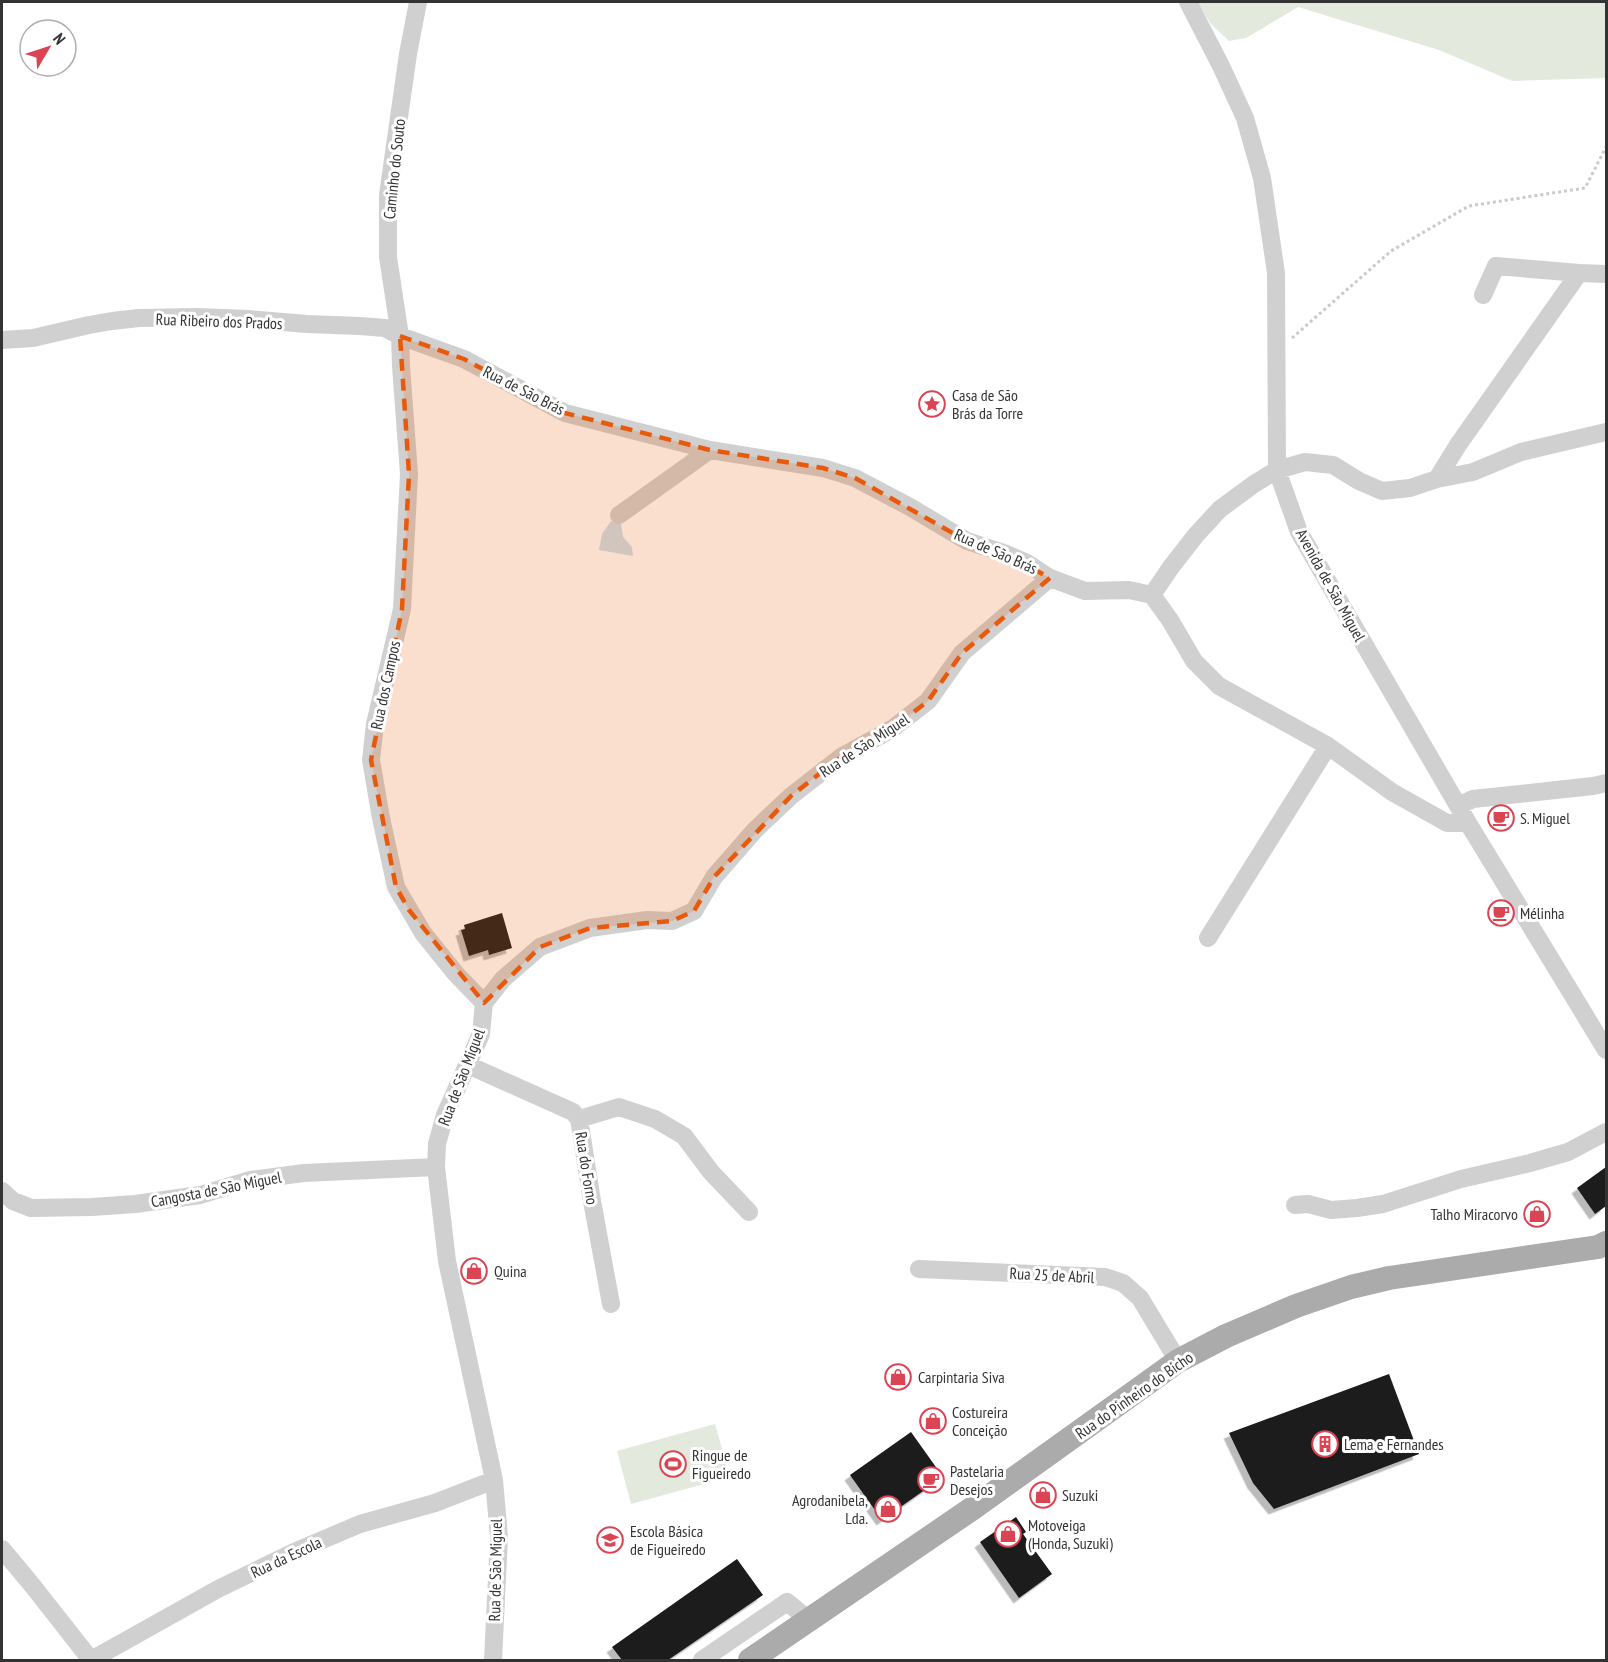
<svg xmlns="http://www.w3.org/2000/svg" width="1608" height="1662" viewBox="0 0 1608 1662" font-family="'PT Sans Narrow',sans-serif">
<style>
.green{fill:#e3e9dd}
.water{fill:#cee0ea}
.building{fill:#1a1a1a;filter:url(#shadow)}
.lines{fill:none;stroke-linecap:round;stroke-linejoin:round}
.path{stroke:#cacaca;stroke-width:3;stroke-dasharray:3 3;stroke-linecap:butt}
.minor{stroke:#d0d0d0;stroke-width:18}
.major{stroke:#ababab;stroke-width:24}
.marked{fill:#e8590c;fill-opacity:0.2;stroke:#e8590c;stroke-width:4.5;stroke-dasharray:12 8;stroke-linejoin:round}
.labels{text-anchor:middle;stroke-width:6;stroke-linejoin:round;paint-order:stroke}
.street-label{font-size:16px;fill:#333;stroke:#fff}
.poi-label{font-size:16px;fill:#333;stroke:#fff;text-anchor:start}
</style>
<defs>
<filter id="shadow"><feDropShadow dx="-5.5" dy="5.5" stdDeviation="0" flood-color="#0004"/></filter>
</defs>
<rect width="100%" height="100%" fill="#fff"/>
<path class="green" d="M1197,2H1606V78L1512,81L1439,50L1298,7L1246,38L1229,41L1211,24Z
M715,1424L730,1477L631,1504L617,1451Z"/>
<path class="water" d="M611,521L621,524L623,537L632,547L633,556L599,550L602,534Z"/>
<path class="building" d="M502,913L512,948L489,955L488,950L469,956L461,930L465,929L464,925Z
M1606,1167V1206L1595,1214L1577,1188Z
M1389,1374L1419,1454L1274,1509L1253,1483L1229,1433Z
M911,1432L943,1477L882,1520L850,1475Z
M1016,1517L1026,1532L1023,1534L1052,1574L1019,1598L980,1542Z
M737,1559L763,1595L668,1660H622L612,1647Z"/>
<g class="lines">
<path class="path" d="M1292,338L1391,251L1469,206L1585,188L1606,147"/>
<path class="minor" d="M418,2L408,54L388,195V257L400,336L401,366L409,474L402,609L375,724L371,760L381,818L396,887L423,933L456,974L484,1003
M1188,2L1221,66L1245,118L1262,178L1276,273L1277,470L1299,532L1468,823L1606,1050
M1579,273L1606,274
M2,340L33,338L89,325L112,321L139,318L197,317L248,319L307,324L360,326L385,328L400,336L464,359L565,413L710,450L823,468L855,478L910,507L967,541L1004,553L1027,563L1050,578L1085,591L1129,590L1152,595L1170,620L1194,661L1219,686L1328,746L1392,792L1447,823H1468
M1437,479L1458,445L1579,273L1496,266L1483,295
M619,515L710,450
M1152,595L1171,567L1196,535L1220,509L1254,484L1277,470L1305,462L1333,465L1359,481L1382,491L1410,488L1437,479L1473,472L1521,452L1606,432
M1458,806L1473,799L1593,786L1606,783
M1208,938L1328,746
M468,1065L573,1112L579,1119L592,1201L611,1304
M579,1119L619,1107L655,1119L684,1136L711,1172L749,1212
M2,1191L13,1201L31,1208L92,1207L135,1204L200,1195L250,1180L304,1173L436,1167
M1295,1205L1308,1204L1331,1210L1357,1208L1383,1204L1461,1179L1530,1163L1568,1152L1606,1132
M919,1269L1105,1277L1123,1283L1140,1298L1178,1361
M2,1549L32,1585L91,1660
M91,1660L218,1589L294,1552L360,1524L435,1503L494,1480
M493,1660L499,1537L494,1480L447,1261L436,1167L437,1144L445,1115L481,1034L484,1003L503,979L540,947L590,928L647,920L672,921L694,911L714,877L755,830L791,796L841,757L892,729L928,701L962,653L1050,578
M702,1660L787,1602L809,1620"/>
<path class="major" d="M750,1660L973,1508L1178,1361L1226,1336L1296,1306L1351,1287L1389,1278L1598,1247L1606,1243"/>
</g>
<path class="marked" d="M400,336L464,359L565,413L710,450L823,468L855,478L967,541L1004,553L1050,578L962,653L928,701L892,729L841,757L791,796L714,877L694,911L672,921L590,928L540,947L484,1003L409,910L396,887L371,760L402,609L409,474Z"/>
<defs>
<g id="sight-ring" transform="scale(1.35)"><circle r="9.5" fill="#fff" stroke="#db4452" stroke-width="1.5"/><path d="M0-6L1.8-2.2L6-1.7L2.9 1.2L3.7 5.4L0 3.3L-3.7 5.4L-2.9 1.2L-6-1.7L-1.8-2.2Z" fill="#db4452"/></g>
<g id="cafe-ring" transform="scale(1.35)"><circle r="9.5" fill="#fff" stroke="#db4452" stroke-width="1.5"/><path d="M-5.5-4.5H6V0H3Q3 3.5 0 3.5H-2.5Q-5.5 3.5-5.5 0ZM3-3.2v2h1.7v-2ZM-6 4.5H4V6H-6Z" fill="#db4452"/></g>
<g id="shop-ring" transform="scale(1.35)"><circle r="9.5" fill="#fff" stroke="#db4452" stroke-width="1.5"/><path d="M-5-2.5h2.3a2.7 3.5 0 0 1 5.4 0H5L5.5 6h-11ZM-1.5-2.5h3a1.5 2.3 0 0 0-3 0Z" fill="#db4452"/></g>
<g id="building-ring" transform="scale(1.35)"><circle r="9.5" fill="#fff" stroke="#db4452" stroke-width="1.5"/><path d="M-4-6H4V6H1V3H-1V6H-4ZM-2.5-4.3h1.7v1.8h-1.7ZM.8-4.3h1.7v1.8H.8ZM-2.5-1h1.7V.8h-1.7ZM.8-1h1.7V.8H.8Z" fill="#db4452"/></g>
<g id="stadium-ring" transform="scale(1.35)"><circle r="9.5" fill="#fff" stroke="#db4452" stroke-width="1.5"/><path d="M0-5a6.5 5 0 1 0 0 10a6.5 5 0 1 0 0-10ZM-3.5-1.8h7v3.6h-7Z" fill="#db4452"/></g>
<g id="school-ring" transform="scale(1.35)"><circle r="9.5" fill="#fff" stroke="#db4452" stroke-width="1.5"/><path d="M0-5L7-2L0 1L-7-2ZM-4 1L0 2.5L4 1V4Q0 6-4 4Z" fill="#db4452"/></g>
</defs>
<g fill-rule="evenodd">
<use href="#sight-ring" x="932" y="404"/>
<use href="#cafe-ring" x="1501" y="818"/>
<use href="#cafe-ring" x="1501" y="913"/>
<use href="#shop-ring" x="1537" y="1214"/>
<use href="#shop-ring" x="474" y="1271"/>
<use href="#shop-ring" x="898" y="1377"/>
<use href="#shop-ring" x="933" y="1421"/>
<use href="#building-ring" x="1325" y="1444"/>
<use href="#stadium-ring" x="673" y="1464"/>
<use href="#cafe-ring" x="931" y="1480"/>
<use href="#shop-ring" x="1043" y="1495"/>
<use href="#shop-ring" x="888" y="1509"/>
<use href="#shop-ring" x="1008" y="1534"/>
<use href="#school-ring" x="610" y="1540"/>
</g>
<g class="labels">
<g class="street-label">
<text transform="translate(394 169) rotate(-84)" y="6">Caminho do Souto</text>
<text transform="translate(219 321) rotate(2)" y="6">Rua Ribeiro dos Prados</text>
<text transform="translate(524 390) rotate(27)" y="6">Rua de São Brás</text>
<text transform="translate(996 551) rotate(24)" y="6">Rua de São Brás</text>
<text transform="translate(1331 585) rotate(61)" y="6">Avenida de São Miguel</text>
<text transform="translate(385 685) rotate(-78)" y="6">Rua dos Campos</text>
<text transform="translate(864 745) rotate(-33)" y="6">Rua de São Miguel</text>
<text transform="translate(461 1077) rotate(-69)" y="6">Rua de São Miguel</text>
<text transform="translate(587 1168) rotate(81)" y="6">Rua do Forno</text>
<text transform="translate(216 1189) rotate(-11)" y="6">Cangosta de São Miguel</text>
<text transform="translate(1052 1275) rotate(3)" y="6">Rua 25 de Abril</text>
<text transform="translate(1134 1395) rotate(-35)" y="6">Rua do Pinheiro do Bicho</text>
<text transform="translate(286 1557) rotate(-25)" y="6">Rua da Escola</text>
<text transform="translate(495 1570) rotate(-89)" y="6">Rua de São Miguel</text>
</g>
<g class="poi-label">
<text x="952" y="401">Casa de São<tspan x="952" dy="18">Brás da Torre</tspan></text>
<text x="1520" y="824">S. Miguel</text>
<text x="1520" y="919">Mélinha</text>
<text x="1518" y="1220" text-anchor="end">Talho Miracorvo</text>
<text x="494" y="1277">Quina</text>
<text x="918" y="1383">Carpintaria Siva</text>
<text x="952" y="1418">Costureira<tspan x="952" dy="18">Conceição</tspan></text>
<text x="1344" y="1450">Lema e Fernandes</text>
<text x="692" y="1461">Ringue de<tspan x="692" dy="18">Figueiredo</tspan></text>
<text x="950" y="1477">Pastelaria<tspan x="950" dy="18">Desejos</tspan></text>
<text x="1062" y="1501">Suzuki</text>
<text x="868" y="1506" text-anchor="end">Agrodanibela,<tspan x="868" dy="18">Lda.</tspan></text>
<text x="1028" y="1531">Motoveiga<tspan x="1028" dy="18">(Honda, Suzuki)</tspan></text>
<text x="630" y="1537">Escola Básica<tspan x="630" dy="18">de Figueiredo</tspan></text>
</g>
</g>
<rect width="1608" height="1662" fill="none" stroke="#333333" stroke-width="6"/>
<g transform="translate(48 48) rotate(51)"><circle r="28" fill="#ffffff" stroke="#adadad" stroke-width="1.5"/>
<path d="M0-4.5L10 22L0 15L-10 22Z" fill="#db4452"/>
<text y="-9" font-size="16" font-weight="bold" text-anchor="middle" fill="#333333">N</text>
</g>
</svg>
